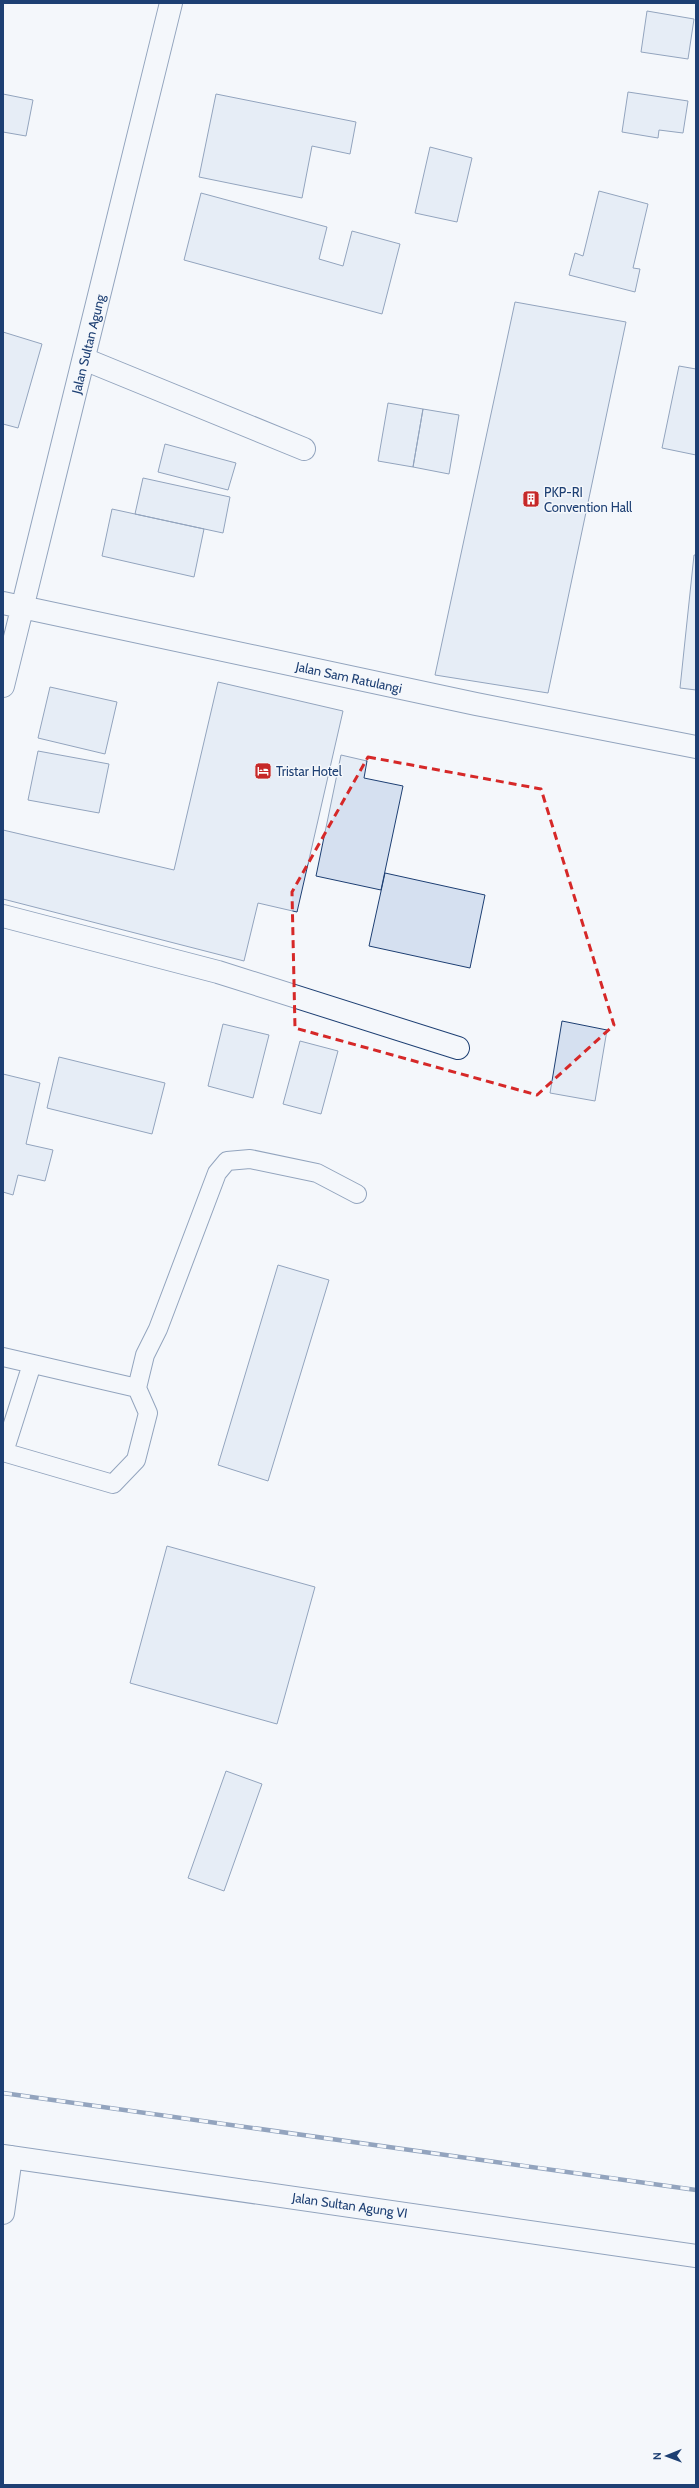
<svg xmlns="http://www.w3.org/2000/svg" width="699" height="2488" viewBox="0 0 699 2488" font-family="Cabin,sans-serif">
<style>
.building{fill:#d5e0f0;stroke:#1d3f73}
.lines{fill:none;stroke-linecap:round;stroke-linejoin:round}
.lane-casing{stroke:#1d3f73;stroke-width:20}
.street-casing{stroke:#1d3f73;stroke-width:24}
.secondary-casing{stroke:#1d3f73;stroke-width:24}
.lane{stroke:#f4f7fb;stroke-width:18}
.street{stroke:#f4f7fb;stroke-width:22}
.secondary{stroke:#f4f7fb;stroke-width:22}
.rail-casing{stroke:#1d3f73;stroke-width:4.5}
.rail{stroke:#f4f7fb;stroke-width:3;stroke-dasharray:9;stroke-linecap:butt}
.marked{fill:none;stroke:#d62828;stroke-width:3;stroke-dasharray:8 5;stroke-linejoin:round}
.labels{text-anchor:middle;stroke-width:3;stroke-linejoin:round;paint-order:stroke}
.street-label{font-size:13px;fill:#1d3f73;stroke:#f4f7fb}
.poi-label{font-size:13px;fill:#1d3f73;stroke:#f4f7fb;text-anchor:start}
</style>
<rect width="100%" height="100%" fill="#f4f7fb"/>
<path class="building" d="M647,11L694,19L688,59L641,52Z
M628,92L688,101L683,133L659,130L658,138L622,132Z
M3,94L33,100L26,136L3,132Z
M216,94L356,122L350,154L312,146L302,198L199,177Z
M430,147L472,158L457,222L415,213Z
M599,191L648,204L633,268L640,269L635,292L569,275L575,253L583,256Z
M201,193L327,227L319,259L343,266L352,231L400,244L382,314L184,260Z
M515,302L626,322L548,693L435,675Z
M3,332L42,344L18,428L3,424Z
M679,366L696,369V455L662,448Z
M388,403L423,409L413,467L378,461Z
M423,409L459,415L449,474L413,467Z
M165,444L236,463L228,490L158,472Z
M143,478L230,497L223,533L135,514Z
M112,509L204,529L194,577L102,556Z
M694,555H696V690L680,688Z
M218,682L343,711L297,912L258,903L244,961L3,899V830L174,870Z
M50,687L117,702L105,754L38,738Z
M38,751L109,764L99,813L28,800Z
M341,755L367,761L364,778L403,786L381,890L316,876Z
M385,873L485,895L470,968L369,946Z
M562,1021L607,1030L595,1101L550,1093Z
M223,1024L269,1035L253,1098L208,1086Z
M300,1041L338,1051L321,1114L283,1104Z
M59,1057L165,1083L152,1134L47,1108Z
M3,1074L40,1083L26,1144L53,1150L45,1181L18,1175L13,1195L3,1192Z
M278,1265L329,1280L268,1481L218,1465Z
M167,1546L315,1587L277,1724L130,1683Z
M226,1771L262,1784L224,1891L188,1878Z"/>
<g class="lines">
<g class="lane-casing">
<path id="lane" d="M3,1357L137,1388
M3,1452L113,1484L136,1460L148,1413L137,1388L145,1355L158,1329L217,1173L227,1161L250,1159L317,1173L357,1194
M4,1452L32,1364"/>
</g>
<g class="street-casing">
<path id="street" d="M84,359L304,449
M3,916L218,972L458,1048
M3,2156L696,2256
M3,2213L11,2157"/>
</g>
<g class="secondary-casing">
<path id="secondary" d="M3,603L476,704L696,747
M3,686L171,3"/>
</g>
<use href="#lane" class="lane"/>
<use href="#street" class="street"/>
<use href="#secondary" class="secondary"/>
<g class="rail-casing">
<path id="rail" d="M3,2093L696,2190"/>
</g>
<use href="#rail" class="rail"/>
</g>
<path d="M0 0H699V2488H0ZM368,757L541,789L614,1025L537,1095L295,1028L292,892Z" fill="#f4f7fb" fill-opacity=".55" fill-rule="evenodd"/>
<path class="marked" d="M368,757L541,789L614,1025L537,1095L295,1028L292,892Z"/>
<defs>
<g id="building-square" transform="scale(0.9)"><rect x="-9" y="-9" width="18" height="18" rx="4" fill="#c62828" stroke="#f4f7fb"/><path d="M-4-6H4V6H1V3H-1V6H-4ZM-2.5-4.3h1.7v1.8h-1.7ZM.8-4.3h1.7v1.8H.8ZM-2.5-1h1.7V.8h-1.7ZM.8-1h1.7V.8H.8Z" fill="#fff"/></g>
<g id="hotel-square" transform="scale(0.9)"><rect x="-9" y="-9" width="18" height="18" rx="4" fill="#c62828" stroke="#f4f7fb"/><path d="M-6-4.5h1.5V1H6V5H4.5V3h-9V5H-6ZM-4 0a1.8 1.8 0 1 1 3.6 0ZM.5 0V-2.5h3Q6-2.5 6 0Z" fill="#fff"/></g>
</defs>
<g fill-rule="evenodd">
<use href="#building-square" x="531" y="499"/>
<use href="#hotel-square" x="263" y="771"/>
</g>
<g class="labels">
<g class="street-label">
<text transform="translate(88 344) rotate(-76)" y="5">Jalan Sultan Agung</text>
<text transform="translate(349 677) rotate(12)" y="5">Jalan Sam Ratulangi</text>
<text transform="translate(350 2205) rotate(8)" y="5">Jalan Sultan Agung VI</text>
</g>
<g class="poi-label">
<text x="544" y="497">PKP-RI<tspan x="544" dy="15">Convention Hall</tspan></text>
<text x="276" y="776">Tristar Hotel</text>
</g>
</g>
<rect width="699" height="2488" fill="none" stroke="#1d3f73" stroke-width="8"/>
<g transform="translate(667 2456) rotate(269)" stroke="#f4f7fb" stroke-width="3" paint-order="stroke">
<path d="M0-3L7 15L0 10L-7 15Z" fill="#1d3f73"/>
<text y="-6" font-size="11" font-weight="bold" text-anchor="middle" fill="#1d3f73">N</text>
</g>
</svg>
